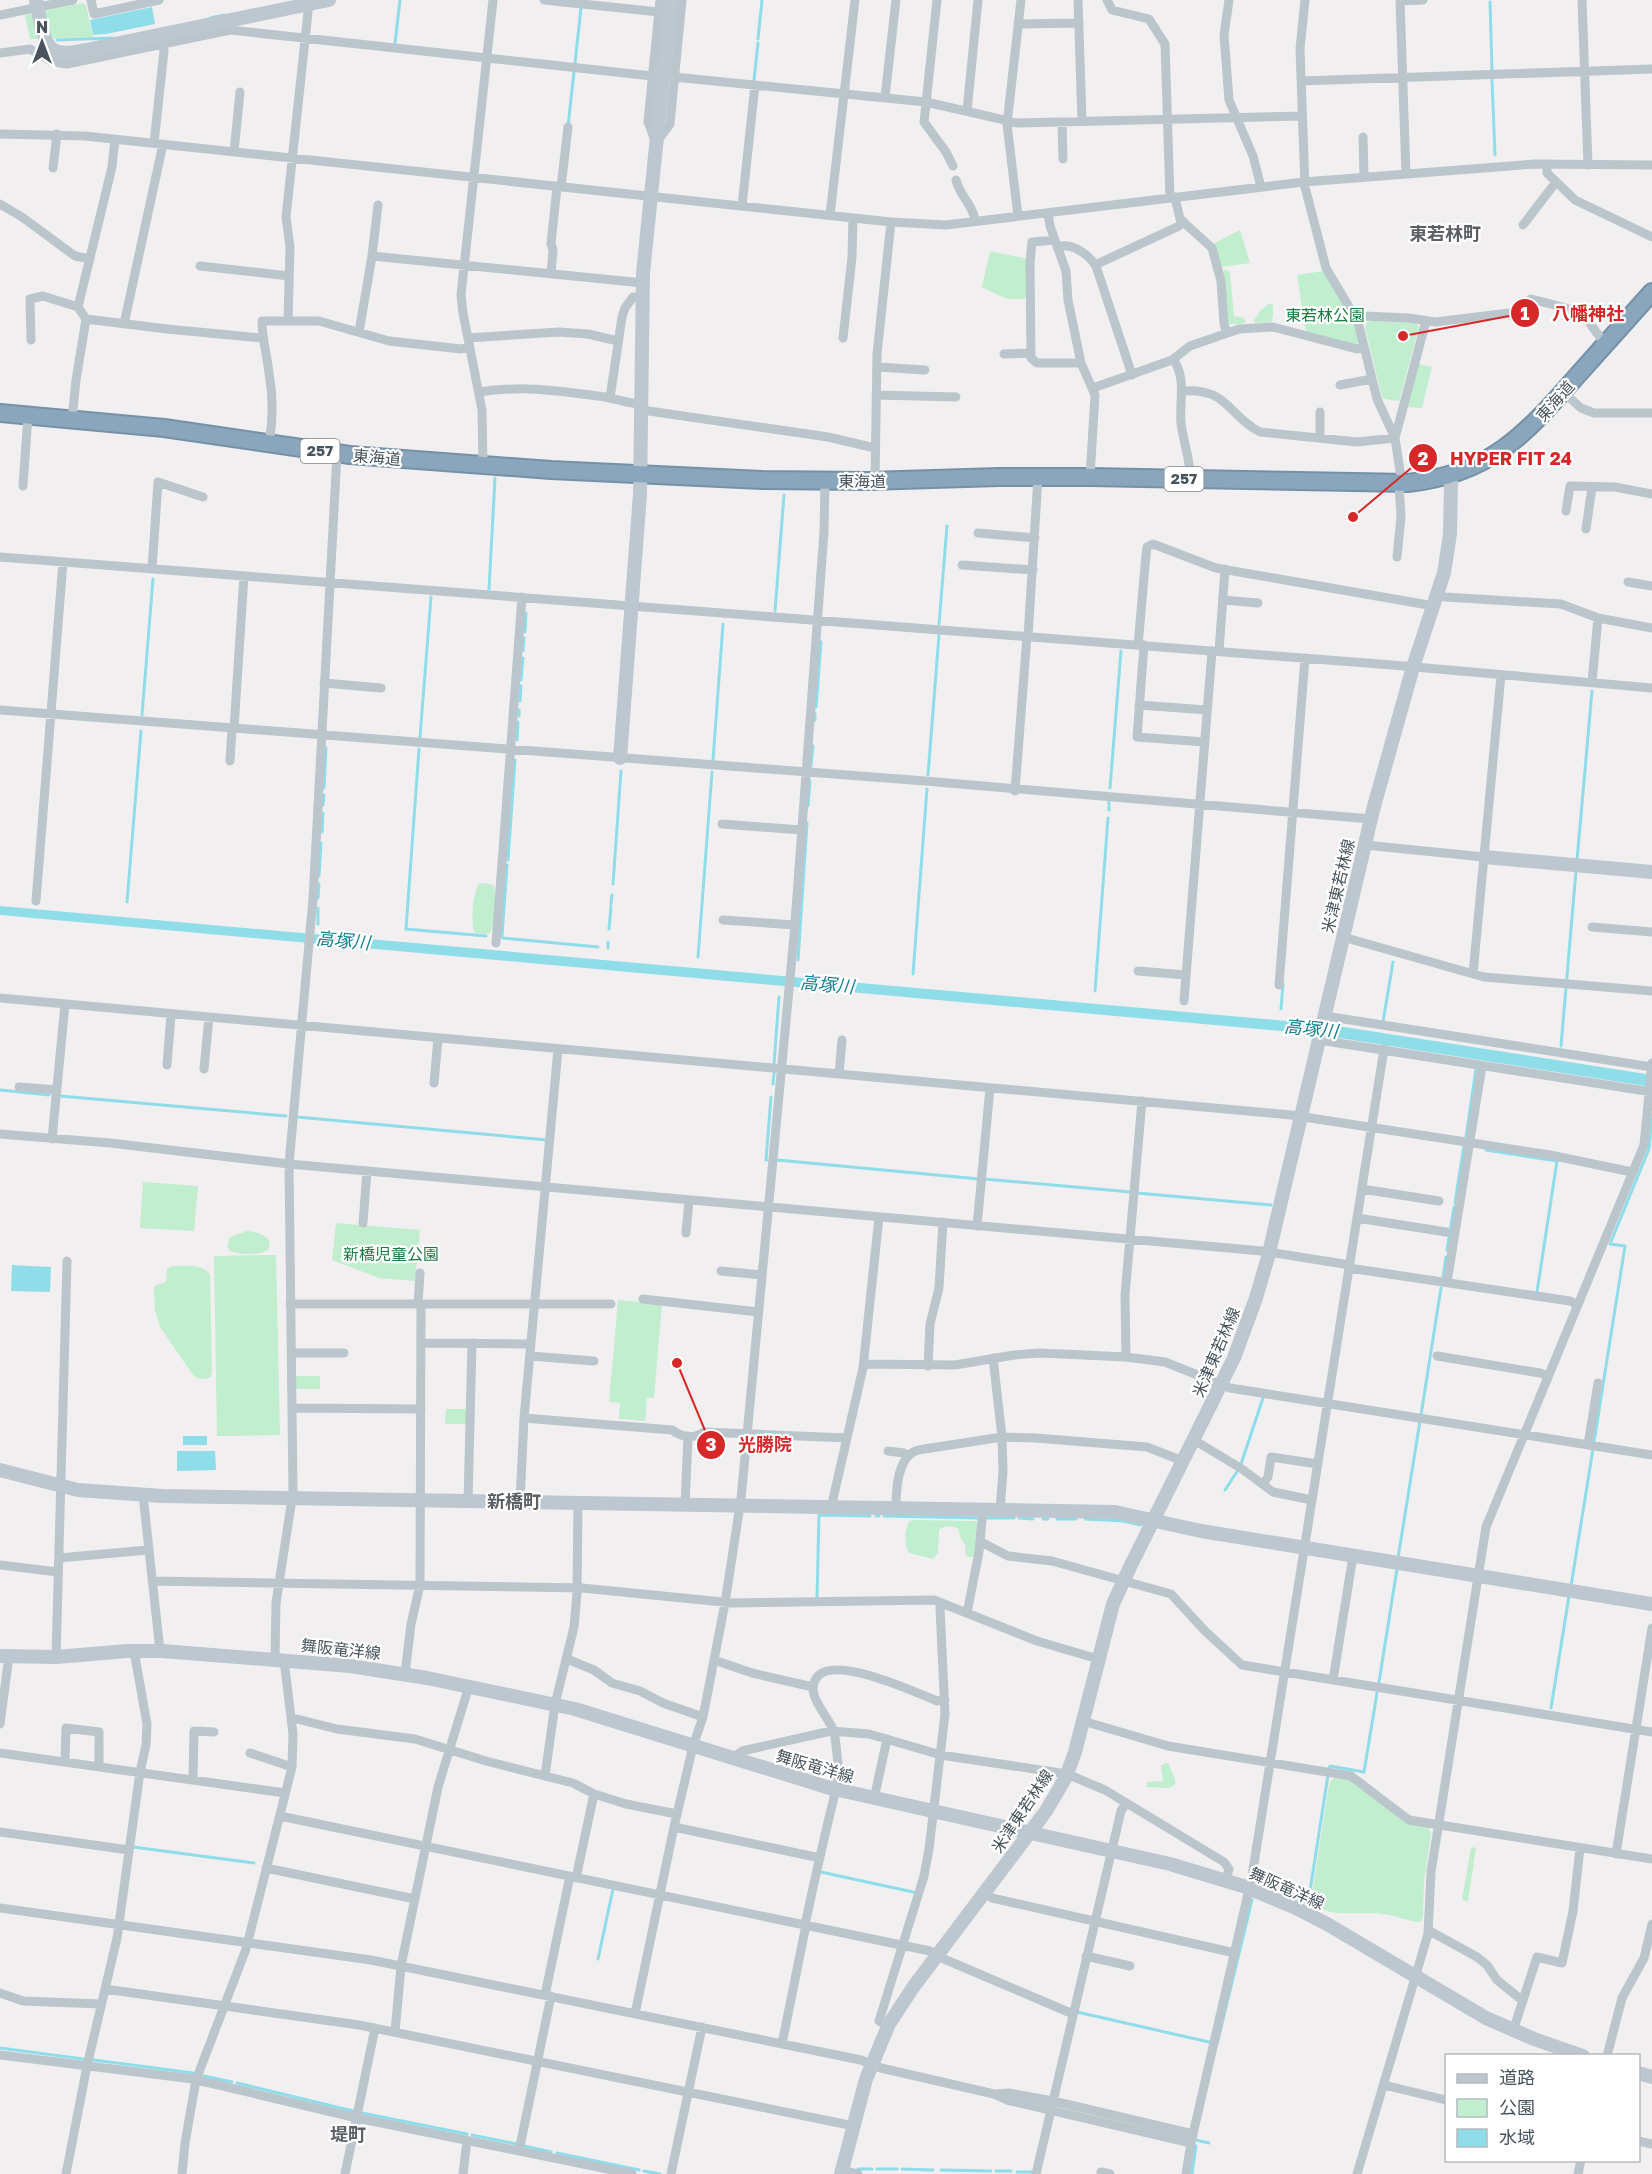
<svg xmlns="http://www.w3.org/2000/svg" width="1652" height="2174" viewBox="0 0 1652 2174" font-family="'Golos Text','Noto Sans JP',sans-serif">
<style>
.green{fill:#c0eece}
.water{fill:#8edde9}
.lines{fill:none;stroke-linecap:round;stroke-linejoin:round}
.stream{stroke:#8edde9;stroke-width:3}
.highway-casing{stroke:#7491a8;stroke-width:20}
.street{stroke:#bbc5cc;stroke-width:9}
.secondary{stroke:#bcc7d0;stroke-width:14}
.highway{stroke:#89a6bc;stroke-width:16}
.secondary-bridge{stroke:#bcc7d0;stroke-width:14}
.labels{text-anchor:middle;stroke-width:4.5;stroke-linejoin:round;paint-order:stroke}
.shield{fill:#fff;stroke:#7f878d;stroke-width:1.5}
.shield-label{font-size:15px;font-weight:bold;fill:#48545c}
.park-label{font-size:16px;fill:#1a7c43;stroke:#fff}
.street-label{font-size:16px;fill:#48545c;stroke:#fff}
.neighbourhood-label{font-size:18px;font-weight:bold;fill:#5c6064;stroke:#fff}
.water-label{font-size:18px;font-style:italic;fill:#118090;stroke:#fff}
.leader{fill:none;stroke:#d62828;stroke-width:2}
.callout-dot{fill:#d62828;stroke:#fff;stroke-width:2}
.mark-label{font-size:18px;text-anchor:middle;font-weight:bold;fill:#fff}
.callout-label{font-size:18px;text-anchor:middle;font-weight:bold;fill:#d62828;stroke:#fff;stroke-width:4.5;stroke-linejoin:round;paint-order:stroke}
</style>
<rect width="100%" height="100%" fill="#f2eff0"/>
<path class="green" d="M82,3L86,5L93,37L30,39L25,15Z
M1240,230L1250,263L1221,267L1213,244Z
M990,251L1027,259V296L1024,299H1007L982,287Z
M1225,269L1230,272L1234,316L1244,318L1246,321L1242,324H1230L1228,322L1223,273Z
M1324,271L1355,324L1360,345L1358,347L1306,334L1297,275Z
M1270,303L1273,305V317L1271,322L1255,323L1254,320L1261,310Z
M1370,321L1408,322L1415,323L1419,327L1399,401L1384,399L1382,397L1365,328L1367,322Z
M1418,364L1432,367L1422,408L1407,407Z
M483,883L493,885C498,894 495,927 489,934L475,933C470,925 473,891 479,884Z
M143,1182L198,1186L194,1231L140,1228Z
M336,1223L420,1230L415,1281L379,1278L332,1260Z
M247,1231C256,1232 265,1233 270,1242L268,1250C257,1256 241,1255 230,1251L227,1246L230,1237Z
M276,1255L280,1435L217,1436L214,1256Z
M172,1266C184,1266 204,1263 210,1275L212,1371L211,1377C204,1380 199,1380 193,1375L160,1327L155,1310L154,1288L156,1285L166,1282L167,1269Z
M618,1300L662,1304L654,1398H647L645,1421L619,1419L620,1403L609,1402Z
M295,1376H320V1389H296Z
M446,1409H467L466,1424H445Z
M914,1520L976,1521L978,1524L975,1556L972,1557L966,1556L965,1545L960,1537L959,1530C954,1525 944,1525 939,1530L938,1553L933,1559L909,1553C904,1544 904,1528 910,1521Z
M1165,1763H1168L1175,1779V1785L1169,1788L1147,1787V1782L1163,1781L1161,1766Z
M1334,1778L1350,1780L1429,1827L1431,1834L1424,1881L1423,1915L1422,1920L1419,1922C1406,1921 1395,1915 1382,1914C1361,1911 1325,1920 1311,1900L1329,1784Z
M1471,1847L1476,1848L1468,1901L1462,1900Z"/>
<path class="water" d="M152,7L155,24L106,34L93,35L90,20Z
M0,906L1331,1025L1646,1074L1652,1087L1314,1034L0,915Z
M12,1265L51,1267L50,1292L11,1291Z
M183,1436H207V1445H183Z
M215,1451L216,1470L177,1471V1451Z"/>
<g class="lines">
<path class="stream" d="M1490,2L1492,70
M210,18L224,15
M758,39L762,0
M57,40L112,38
M395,43L400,0
M575,63L581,8
M754,80L758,43
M1492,80L1495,155
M568,126L574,72
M489,589L495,478
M775,611L784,495
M939,624L947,526
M525,632L526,613
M523,651L524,638
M521,680L523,658
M520,701L521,686
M816,707L821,642
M142,715L153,579
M519,716V710
M815,720V714
M420,737L431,597
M517,740L518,722
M713,760L723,624
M811,766L813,746
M928,775L939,635
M324,788L326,748
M1110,788L1121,651
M323,805L324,795
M808,806L810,781
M1109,810V802
M322,832L323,813
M508,860L515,760
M1577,860L1592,691
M319,876L321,843
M613,884L621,771
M318,898L319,884
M127,902L141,731
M611,904L612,895
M318,924V908
M406,929L419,749
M406,929L486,936
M609,929L611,907
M502,936L507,865
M503,938L598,947
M608,948V942
M698,957L712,772
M798,960L807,823
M913,974L927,789
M1095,991L1108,818
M1281,1009L1283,984
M1383,1022L1393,962
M1561,1046L1576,871
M774,1064L779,997
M773,1084L774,1073
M0,1090L49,1095
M60,1096L286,1116
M297,1117L547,1140
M1466,1137L1476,1069
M1486,1150L1557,1161L1537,1292
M767,1160H766L771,1097
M777,1160L979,1179
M984,1179L1131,1192
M1137,1193L1271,1205
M1455,1203L1464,1145
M1447,1250L1454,1207
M1443,1277L1446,1257
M1421,1415L1441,1288
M1594,1442L1625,1246L1610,1244L1649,1149L1652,1115
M1241,1464L1263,1398
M1225,1490L1238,1470
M876,1516H879
M884,1516L978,1518
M986,1518H1014
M1019,1518L1033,1519
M1043,1519H1048
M1057,1519H1076
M1085,1519L1123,1521L1141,1525
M1398,1558L1420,1421
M1571,1586L1593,1449
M817,1599L819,1515L870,1516
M1379,1682L1397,1569
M1551,1708L1569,1596
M1329,1769L1330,1766L1364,1772L1377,1693
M133,1847L254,1863
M821,1872L913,1892
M1259,1876L1276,1885
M1287,1892L1308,1904L1328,1775
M598,1959L613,1889
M1077,2012L1209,2042
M1217,2044L1252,1900
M0,2048L83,2059
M94,2060L193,2073
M204,2076L232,2082
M237,2083L353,2111
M362,2113L467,2134
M472,2135L516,2144
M1196,2140L1209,2143
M524,2146L551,2152
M557,2153L639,2170
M858,2169H872
M877,2169H897
M902,2169L933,2170
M941,2170L991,2171
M644,2171L660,2174
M996,2171H1011
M1017,2172H1033
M1192,2174L1196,2146"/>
<g class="highway-casing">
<path id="highway" d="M0,413L164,428L350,455L551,470L762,480L868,481L999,477H1090L1408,483C1490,474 1525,435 1576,377C1601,349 1627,320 1652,292"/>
</g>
<path class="street" d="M91,0L94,14L159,0
M544,0L659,12
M660,0L648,122L656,143L670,124L682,0
M937,0L924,122L946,152L953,166
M1078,0L1082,121
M1107,0L1112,10L1149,19L1165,44L1170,198
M1229,0L1224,35L1229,100L1253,156L1261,187
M1305,0L1300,49L1305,187L1326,268L1358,322L1377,399L1395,438L1402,484
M1400,0L1406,174
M1582,0L1588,165
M1400,1L1423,0
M0,15L73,0
M1018,24L1079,23
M230,30L652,76
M0,53L30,49L53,62L67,64L230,30L229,27
M674,77L926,102L1018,123L1302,116
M1301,81L1652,69
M885,97L896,0
M967,111L978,0
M1062,122L1063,159
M0,134L85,136L891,222L946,225L1304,182L1535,164L1652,165
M1363,137L1364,177
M154,143L164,51L163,44
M234,152L240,92
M1547,164V173L1575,200L1652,237
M53,168L57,134
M956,180C959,195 974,206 975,221
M561,187L568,127
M1175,197L1180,219L1212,248L1221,281L1224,324L1227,333
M0,204L22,217L75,256L90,259
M742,206L755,85
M1048,213L1050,226L1066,271L1068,300L1081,363L1095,395L1090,477
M830,215L855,0
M1018,216L1007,124L1021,0
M1523,225L1556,182
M1055,240L1032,242L1030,263L1031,358L1037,363H1081
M1057,247C1072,242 1088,254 1096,266L1132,375
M372,256L643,283
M1095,265L1179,226L1183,221
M200,266L289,276
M551,274L553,250L551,244L557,187
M78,307L112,167L115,139
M86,319L167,329L262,338
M1357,320L1363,316L1409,318L1435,322L1518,312L1531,299C1549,304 1574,307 1588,321C1595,329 1598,337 1606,343
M288,321L290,247L286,217L308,12L307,0
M124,324L163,144
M359,332L372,256L378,205
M468,338L559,332L588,334L618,341
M843,338L852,257L853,218
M31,340L30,299L43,296L78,307L86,319L76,380L72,419
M1004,354L1031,353
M1173,359C1187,378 1179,402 1181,423C1183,442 1191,460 1190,479
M877,367L925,370
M1340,385L1372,379
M1093,388L1172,360L1190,346L1239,329L1273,327L1357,349L1364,347
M1182,391C1228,387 1228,416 1260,432L1357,442L1395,438L1426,321
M479,392C527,385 558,391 605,397C618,399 628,404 642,404
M1563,392L1581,408L1594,413H1652
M876,395L956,397
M610,398L622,317L625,308L633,297H642
M642,410L828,437L875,448
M1320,438V412
M269,444C273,421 273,395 269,373C267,355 262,339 262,321H319L389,341L461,349L470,347
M483,465L482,410L463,313L461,295L493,0
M875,481L877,354L891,222
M23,486L28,415
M1566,511L1570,486L1615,487L1652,494
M1586,529L1592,487
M978,533L1035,538
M0,557L1392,665L1652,688
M1397,557L1401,517L1399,484
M962,565L1033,570
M152,569L158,482L203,497
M1628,582L1652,586
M1438,595L1445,597L1561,604L1598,618L1652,628
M1223,600L1258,603
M1028,637L1038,477
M1138,645L1146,555L1147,547L1153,544L1216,568L1434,606
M1144,645L1137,737L1205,742
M1219,651L1225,569
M1592,682L1598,618
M324,683L381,688
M1139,705L1207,710
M0,710L925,781L1371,819
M234,728L244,576
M230,761L232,728
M1015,791L1027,636
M722,824L801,830
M1365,845L1484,857
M36,901L63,562
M723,920L795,925
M1592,927L1652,932
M1343,937L1484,977L1652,991
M496,943L522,597
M1138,971L1186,975
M1473,974L1501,675
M1279,985L1305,658
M0,998L1291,1115L1550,1155L1632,1172
M1184,1001L1212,651
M1325,1016L1652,1067
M1319,1040L1652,1092
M167,1065L171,1014
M204,1069L209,1017
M839,1074L842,1040
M434,1083L438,1038
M19,1087L57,1090
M0,1134L110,1143L289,1164L1262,1251L1350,1265
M52,1139L65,1004
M1362,1189L1439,1201
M1357,1218L1446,1232
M363,1223L367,1171
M977,1226L990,1088
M686,1233L689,1200
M1349,1268L1570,1301L1578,1305
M721,1271L762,1275
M1447,1282L1481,1072
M643,1299L758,1312
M290,1304H611
M418,1304L420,1273
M421,1343L531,1344
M291,1353H344
M530,1356L594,1361
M1437,1356L1540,1373L1548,1376
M1126,1357L1125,1295L1142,1101
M993,1358L1002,1437L1003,1471L1000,1510
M864,1364L955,1365L1014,1355L1040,1353L1126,1357L1165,1362L1230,1388L1652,1455
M928,1366L930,1324L939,1288L943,1222
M292,1408L421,1409
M524,1418L672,1430C683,1438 693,1439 704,1432L847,1438
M1194,1440L1242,1469L1273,1492L1312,1500
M1588,1445L1598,1383
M888,1451L904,1453L907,1455
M1263,1484L1268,1477L1271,1457L1318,1464
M143,1495L160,1651
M468,1501L472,1343
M520,1502L524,1418L558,1049
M685,1505L688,1436
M833,1507V1499L863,1368L879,1217
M896,1508C896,1490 897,1456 918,1450L1002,1437L1036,1438L1147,1447L1183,1461
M981,1542L1008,1556L1052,1561L1171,1594L1205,1631L1242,1665L1652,1732
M59,1558L148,1550
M0,1565L58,1572
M152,1581L582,1588L733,1603L934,1600L1037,1641L1098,1659
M967,1613L979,1552L983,1510
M56,1657L67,1261
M275,1659L276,1603L293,1492L289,1164L313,899L337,454
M567,1659L594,1670L612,1683L640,1691L663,1703L703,1717
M714,1660L752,1673L813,1687
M405,1674L411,1624L420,1585L421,1304
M1333,1680L1353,1556
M291,1720L297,1719L337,1729L415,1739L486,1761L573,1783L594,1794L626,1804L677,1814
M1083,1721L1168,1746L1351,1776L1409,1820L1652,1859
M0,1724L9,1656
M0,1753L285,1793
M250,1753L292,1767
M736,1760L738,1754L742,1751L831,1731L869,1734L941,1755L1067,1774L1105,1790L1224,1862L1229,1869L1226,1880
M65,1762L66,1728L99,1732V1766
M545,1776L555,1704L574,1627L577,1593L578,1503
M193,1779L194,1731L214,1732
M874,1799L887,1739
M280,1816L930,1951L944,1959L1073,2014
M674,1827L820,1858
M0,1832L129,1850
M1616,1854L1652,1628
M266,1868L415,1899
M576,1878L594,1794
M984,1892L992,1898L1235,1953
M0,1908L371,1960L861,2060L881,2068L994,2094L1007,2100L1191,2143
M805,1925C812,1891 820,1857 828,1822C832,1804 839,1784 838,1764C837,1754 836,1742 834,1732C829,1716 801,1692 819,1675C839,1657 915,1692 937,1701L945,1700
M1428,1930L1477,1957L1487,1965L1497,1980L1523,2001
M1086,1956L1130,1966
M105,1989L359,2025L854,2126
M0,1993L23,2001L101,2004
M545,1995L570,1876
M635,2014L674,1827L693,1746L703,1717L725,1603L741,1499L794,936L824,532L825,481
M888,2026L879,2021L924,1876L929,1849L945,1714L940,1608L942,1603
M1513,2031L1537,1957L1562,1963L1573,1911L1580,1848
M395,2032L401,1966L438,1787L469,1686
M782,2044L806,1925
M0,2055L193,2079L357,2118L632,2174
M1607,2056L1622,1998L1644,1958L1652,1924
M1384,2085L1446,2100
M996,2094L1009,2093L1053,2101L1193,2134
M1638,2141L1652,2144
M519,2151L551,1996
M842,2170L858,2174
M66,2174L87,2066L117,1938L140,1772L146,1745L147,1724L134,1651
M182,2174L185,2143L196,2080L246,1949L292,1767L293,1734L284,1660
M345,2174L375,2028
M463,2174L467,2140
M671,2174L702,2027
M1036,2174L1121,1811L1126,1803
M1101,2174V2172L1110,2174
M1186,2174L1191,2143L1252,1876L1384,1049
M1357,2174L1428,1934L1431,1872L1486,1527L1644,1145L1652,1063
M1578,2174L1581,2160"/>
<path class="secondary" d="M105,46L329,0
M620,758L640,494L643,273L671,0
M1484,857L1652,872
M0,1470L78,1490L162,1496L1115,1512L1201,1531L1652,1604
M0,1656L56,1657L127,1651H162L350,1666L427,1678L575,1709L830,1788L1170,1864L1243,1886L1294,1907L1327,1924L1486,2018L1534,2039L1583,2056
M1638,2073L1652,2077
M841,2174L866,2079L889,2024L914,1986L1046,1811L1066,1777L1075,1752L1113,1604L1130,1567L1234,1358L1256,1298L1268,1257L1373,810L1413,667L1444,573L1450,534L1451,482L1449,476"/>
<use href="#highway" class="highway"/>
<path class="secondary-bridge" d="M36,0C47,58 47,59 105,46"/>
</g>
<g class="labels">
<g class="shield">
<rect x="300.5" y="439" width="39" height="24" rx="4.5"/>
<rect x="1164.5" y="467" width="39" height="24" rx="4.5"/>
</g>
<g class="shield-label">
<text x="320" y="456">257</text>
<text x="1184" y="484">257</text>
</g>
<g class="park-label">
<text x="1325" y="321">東若林公園</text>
<text x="391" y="1260">新橋児童公園</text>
</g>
<g class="street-label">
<text transform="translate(1555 401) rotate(-48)" y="6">東海道</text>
<text transform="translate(377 457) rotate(5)" y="6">東海道</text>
<text x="862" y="487">東海道</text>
<text transform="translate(1338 886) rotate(-77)" y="6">米津東若林線</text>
<text transform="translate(1216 1352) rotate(-67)" y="6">米津東若林線</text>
<text transform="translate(341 1649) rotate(6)" y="6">舞阪竜洋線</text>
<text transform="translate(815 1766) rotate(16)" y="6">舞阪竜洋線</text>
<text transform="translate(1022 1811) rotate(-56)" y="6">米津東若林線</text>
<text transform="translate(1287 1888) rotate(24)" y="6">舞阪竜洋線</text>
</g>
<g class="neighbourhood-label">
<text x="1445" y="240">東若林町</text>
<text x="514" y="1508">新橋町</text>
<text x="348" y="2141">堤町</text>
</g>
<g class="water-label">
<text transform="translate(343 941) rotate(5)" y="6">高塚川</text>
<text transform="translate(827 985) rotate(5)" y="6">高塚川</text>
<text transform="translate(1311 1029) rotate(6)" y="6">高塚川</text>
</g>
</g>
<path class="leader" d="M1403 336L1525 313M1353 517L1423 458M677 1363L711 1445"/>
<g class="callout-dot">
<circle cx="1403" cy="336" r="6"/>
<circle cx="1353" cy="517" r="6"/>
<circle cx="677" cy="1363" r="6"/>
<circle cx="1525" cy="313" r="15"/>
<circle cx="1423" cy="458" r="15"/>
<circle cx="711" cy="1445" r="15"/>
</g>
<g class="mark-label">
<text x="1525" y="320">1</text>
<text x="1423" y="465">2</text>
<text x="711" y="1451">3</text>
</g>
<g class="callout-label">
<text x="1588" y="320">八幡神社</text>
<text x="1511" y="465">HYPER FIT 24</text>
<text x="765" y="1451">光勝院</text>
</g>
<rect x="1445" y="2054" width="195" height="108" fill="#ffffff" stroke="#b6bbbe" stroke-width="1.5"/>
<rect x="1457" y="2074" width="30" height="9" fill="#bcc7d0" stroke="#b6bbbe" stroke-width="1.5"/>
<text x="1499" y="2084" font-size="18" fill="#48545c">道路</text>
<rect x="1457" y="2099" width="30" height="18" fill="#c0eece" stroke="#b6bbbe" stroke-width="1.5"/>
<text x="1499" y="2114" font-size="18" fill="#48545c">公園</text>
<rect x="1457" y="2129" width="30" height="18" fill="#8edde9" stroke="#b6bbbe" stroke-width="1.5"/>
<text x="1499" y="2144" font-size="18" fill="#48545c">水域</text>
<g transform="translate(42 42)" stroke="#ffffff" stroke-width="4.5" paint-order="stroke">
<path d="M0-4.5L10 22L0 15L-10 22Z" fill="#48545c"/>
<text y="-9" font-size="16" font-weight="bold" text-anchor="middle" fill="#48545c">N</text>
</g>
</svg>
